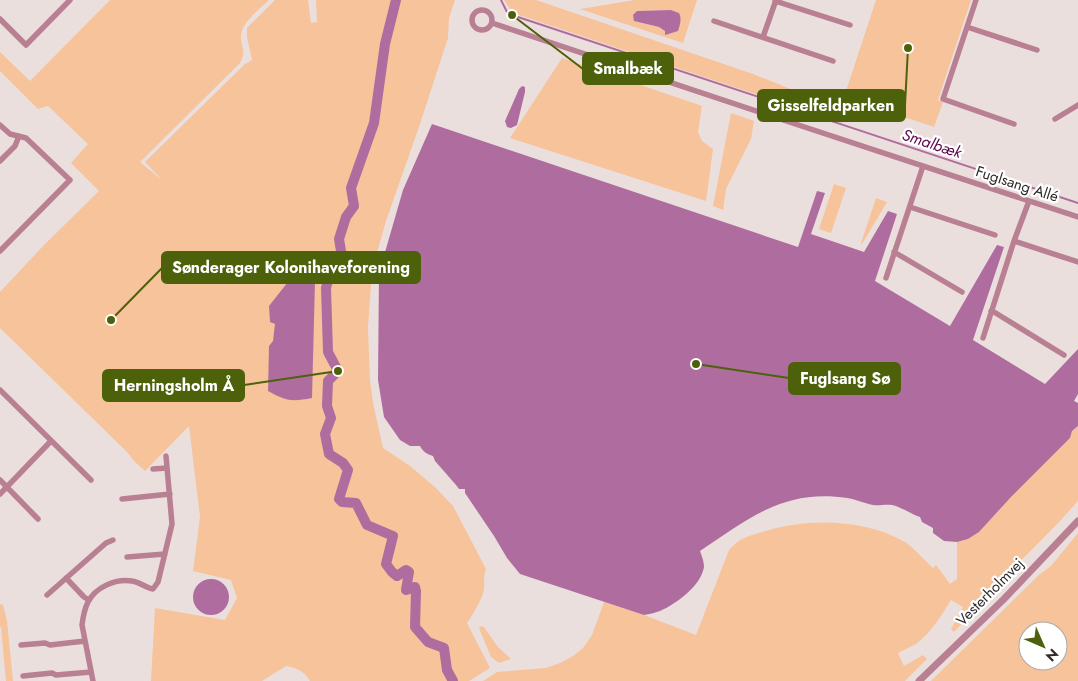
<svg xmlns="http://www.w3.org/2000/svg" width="1078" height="681" viewBox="0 0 1078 681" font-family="Jost,sans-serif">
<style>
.green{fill:#f6c39a;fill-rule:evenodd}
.water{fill:#af6d9f}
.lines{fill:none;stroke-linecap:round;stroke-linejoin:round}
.stream{stroke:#af6d9f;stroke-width:2}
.river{stroke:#af6d9f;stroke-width:10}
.minor{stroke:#b98093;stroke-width:5.5}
.tertiary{stroke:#b98093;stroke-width:7}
.labels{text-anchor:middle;stroke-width:4.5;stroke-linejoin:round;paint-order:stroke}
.street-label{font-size:15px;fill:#302b2b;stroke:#fff}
.water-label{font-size:16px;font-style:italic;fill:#5c084e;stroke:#fff}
.leader{fill:none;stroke:#4d610a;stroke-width:2}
.callout-dot{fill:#4d610a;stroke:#fff;stroke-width:2}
.callout{fill:#4d610a;stroke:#4d610a;stroke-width:2}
.callout-label{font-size:16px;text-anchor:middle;font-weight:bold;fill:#fff}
</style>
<rect width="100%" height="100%" fill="#ebdfde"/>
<path class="green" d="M110,0H269C260,9 240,23 241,37C241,49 247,50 240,63L140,162L162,180L145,162L245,64L252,60L247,37V28L275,0H308L311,23L317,22L316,0H455L449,18L448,38L420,124L386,221L372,270L368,328L370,380L373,403L383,448L410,466L436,488L453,506L486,569C483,576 485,582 484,589C483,598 472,616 467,623L490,668L469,681H310C304,671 297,668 286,666L262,681H151L155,608L225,620L237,598L231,580L193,571L200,517L189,426L145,471L135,462L127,452L0,328V292L44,245L99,191L71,163L88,144L48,106L38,109L0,71V52L30,81Z
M504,0H536L753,74L818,100L846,109L842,123L513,13Z
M635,0H697L683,43L580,9ZM671,10L679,13L665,35V31L659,27L634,21L637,11Z
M876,0H971L938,100L943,102L934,127L844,97Z
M562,58L702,106L698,132L702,141L713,149L706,201L510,138Z
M731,113L754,121L751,139L726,189L723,210L713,206Z
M834,184L846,188L831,233L819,229Z
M876,198L887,202L862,244L861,243Z
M1078,426V501L1060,521L998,584L954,632L951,629L963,607L951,600C941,616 931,633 916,644C910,647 904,650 898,653L904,666L923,655L927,659L905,681H483L497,672L546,668L560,663L573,656L583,648L592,635L604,602L644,615L696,635L729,550C740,537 750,536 766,531C810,518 864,519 905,542C914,548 925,561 933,568L936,565L950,584L957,579V542L968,539L979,532L1011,497L1070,438L1072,431Z
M1078,533V681H931L1040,574L1051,566ZM1028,631H1058V661H1028Z
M0,604L3,605L7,621L13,681H6L1,627H0Z
M481,626L484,627L498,647L511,659L499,663L491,657L479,628Z"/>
<path class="water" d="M671,10L679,13C682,19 680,25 678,31L665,35V31L659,27L634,21L633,15L637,11Z
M522,86L525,87V92L517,125L511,128L507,127L505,121L519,89Z
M432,124L798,247L817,191L825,193L811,234L864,252L888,211L897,214L875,281L950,326L997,245L1004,247L973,340L1045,384L1078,349V394L1074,401L1078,403V426L1072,431L1070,438L1011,497L979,532L968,539L957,542L944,541L933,533V528L922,522L920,517C911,514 901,507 892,505C885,504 879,506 873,505C864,503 855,499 847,498C784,489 749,518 700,551C702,556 704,562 704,567C701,586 676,604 660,611C655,613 649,614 644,615L520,574L507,558L494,536L465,493V489H459L456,485L435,461L433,456C427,454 423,452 420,446H410L400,440L384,417L378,380L379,273L403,190Z
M302,270H311L315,281L312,398C292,402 286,401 268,391L269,346L273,341L275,324L270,322L269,306L295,273Z
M193 597a18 18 0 1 1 36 0a18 18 0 1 1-36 0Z"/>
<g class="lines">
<path class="stream" d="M501,0L507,12L512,15L1078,203"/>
<path class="river" d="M396,0L385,44L374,123L351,188L354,206L346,217L339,239L342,257L329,276L326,288L328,352L338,371L328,381L327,406L331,418L325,434L329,454L343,463L348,470L339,499L342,502L356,503L367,525L393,536L386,564L392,572L397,576L406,570L409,572L406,590L415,587L416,591L415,627L428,642L444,648L447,670L453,681"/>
<path class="minor" d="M976,0L943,99L1014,124
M775,1L850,25
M472 20a10 10 0 1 1 20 0a10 10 0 1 1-20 0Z
M0,19L26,45L70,0
M714,21L833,61
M492,23L765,114L1078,217
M967,27L1037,50
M763,37L776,0
M1055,119L1078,105
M0,125L10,134L26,138L70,180L0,251
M0,161L15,146L19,136
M1029,201L1014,241L1078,262
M910,207L995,235
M894,252L962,292
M886,278L923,166
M991,311L994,312L1064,355
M983,338L1014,241
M0,390L91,480
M153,469L167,468
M0,480L38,519
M0,494L51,441
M122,499L170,494
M127,557L165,554
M66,578L84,597L89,600
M47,595L106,543L113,540
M21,645L45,643L50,645L85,641
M23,676L52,673L56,675L91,672
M93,681L82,625C83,617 84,610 88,602C95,588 115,578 132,581C140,582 146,588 153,589L158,582L172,524L166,456"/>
<path class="tertiary" d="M919,681L1004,599L1078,521"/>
</g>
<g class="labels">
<g class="street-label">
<text transform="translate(1017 184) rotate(18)" y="5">Fuglsang Allé</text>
<text transform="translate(990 592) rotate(-45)" y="5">Vesterholmvej</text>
</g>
<g class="water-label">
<text transform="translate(932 143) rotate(18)" y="6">Smalbæk</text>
</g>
</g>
<path class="leader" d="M512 15L583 69M908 48L905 105M111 320L162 268M696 364L789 378M338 371L244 385"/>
<g class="callout-dot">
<circle cx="512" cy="15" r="5"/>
<circle cx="908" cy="48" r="5"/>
<circle cx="111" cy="320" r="5"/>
<circle cx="696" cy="364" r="5"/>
<circle cx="338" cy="371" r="5"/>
</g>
<g class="callout">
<rect x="583" y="53" width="90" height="31" rx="5"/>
<rect x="758" y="90" width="147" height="31" rx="5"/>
<rect x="162" y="252" width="258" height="31" rx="5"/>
<rect x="789" y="363" width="111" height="31" rx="5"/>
<rect x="103" y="370" width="141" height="31" rx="5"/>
</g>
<g class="callout-label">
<text x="628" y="74">Smalbæk</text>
<text x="831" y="111">Gisselfeldparken</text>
<text x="291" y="273">Sønderager Kolonihaveforening</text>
<text x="845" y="384">Fuglsang Sø</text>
<text x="174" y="391">Herningsholm Å</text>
</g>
<g transform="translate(1043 646) rotate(135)"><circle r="24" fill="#ffffff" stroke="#acaaaa"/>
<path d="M0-4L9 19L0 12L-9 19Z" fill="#4d610a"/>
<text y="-8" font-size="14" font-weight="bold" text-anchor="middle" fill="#302b2b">N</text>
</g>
</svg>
